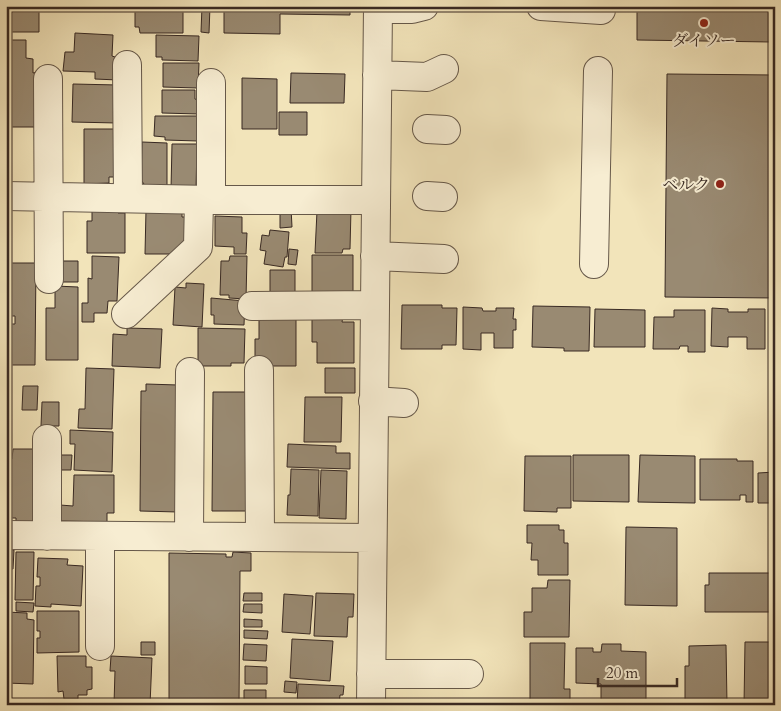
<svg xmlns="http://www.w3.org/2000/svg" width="781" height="711" viewBox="0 0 781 711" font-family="Cardo,'Noto Serif JP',serif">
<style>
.building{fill:#998a72;stroke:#382923}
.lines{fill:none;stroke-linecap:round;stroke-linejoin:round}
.minor-casing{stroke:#665849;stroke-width:30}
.minor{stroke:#f7edd2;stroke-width:28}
.poi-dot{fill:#8f2418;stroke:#f7edd2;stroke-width:2}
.labels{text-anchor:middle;stroke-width:4;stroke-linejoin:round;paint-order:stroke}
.poi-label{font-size:16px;fill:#382923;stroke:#f7edd2}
</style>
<rect width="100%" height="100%" fill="#f2e4ba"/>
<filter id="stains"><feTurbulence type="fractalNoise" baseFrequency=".004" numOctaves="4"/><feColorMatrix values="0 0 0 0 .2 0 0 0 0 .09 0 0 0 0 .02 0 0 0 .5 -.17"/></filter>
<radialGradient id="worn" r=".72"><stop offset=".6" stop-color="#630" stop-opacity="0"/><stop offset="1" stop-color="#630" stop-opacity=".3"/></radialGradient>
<path class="building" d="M6,6H39V32H6Z
M141,6H176V9H183V33H140L139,27H135V9L141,10Z
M202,6H210L209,33L201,32Z
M224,6H350V15L280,14V34L224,33Z
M637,6H771V42L637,40Z
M75,33L113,35L112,56L115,57V72L118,80L95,79V72L63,71L65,52H74Z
M156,35L199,36L198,61L162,60V57H156Z
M6,40H26V58L33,59V73L37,72V127H6Z
M163,63H199L198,88L163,87Z
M291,73L345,74L344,103H290Z
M667,74L775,75V298L665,297Z
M242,78L277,79V129H242Z
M73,84L118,85L117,123L72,122Z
M162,90H195V99L198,100L199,114L162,113Z
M279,112H307V135H279Z
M155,116H199L198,141L165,140V137L154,136Z
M84,129H116V177H109V183L84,184Z
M142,142L167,143V192H150L141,180Z
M172,144H197L196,190L171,189Z
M280,208H291L292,227L280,228Z
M351,209L350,249H343L342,253H315L317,211Z
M92,210H118V213H125V253H87V221H92Z
M146,210H182V217H186L185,243H181V249L176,254H145Z
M215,216L242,217V233H247L246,254H234V247L215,246Z
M270,230L289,232L287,257H285L283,267L264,264L266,251L260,250L262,235L269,236Z
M289,249L298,250L296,265L288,264Z
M312,255H353V298H312Z
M92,256L119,257L117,301H108L107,313H94V322H82V303H88V278L92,279Z
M230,256H247L246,299L229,298V295H220L221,261H229Z
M55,261H78V282H55Z
M6,263H36L35,365H6V324H15V316H6Z
M270,270H295V299L270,301Z
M186,283L204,284L202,327L173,325L175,287L186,288Z
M55,286L78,287V360H46V308H55Z
M211,298L245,301L244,325L214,324V315H211Z
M402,305H442V308H457L456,345H442V349H401Z
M533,306L590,307L589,351H564V348L532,347Z
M463,307L482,308L483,311H496V308H514L513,319H516V330H513V348H494V333H481V350L463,349Z
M712,308L728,309V312H748V309H765V349H747V337H728V347L711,346Z
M595,309L645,310V347H594Z
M674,310H705V352H688V346H680L679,349H653L654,317H674Z
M259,316H296V366H255V339H259Z
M312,316H343L342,322H354V363H317V342H312Z
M127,328L162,329L160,368L112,366L113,334L127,335Z
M198,328L245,329L244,363H231V366H198Z
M86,368L114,369L112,429L78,428L79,409H85Z
M325,368H355V393H325Z
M146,384L178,385V512L140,511L141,391H146Z
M23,386H38L37,410H22Z
M213,392H251L250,511H212Z
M305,397H342L341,442H304Z
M42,402H59V426H41Z
M70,430L113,432L112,472L74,470L75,444H70Z
M288,444L336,446V453H350V469L287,467Z
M13,449H37L36,523L16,522V518H6V459H12Z
M55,455H72L71,470H54Z
M573,455H629V502L573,501Z
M640,455L695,456V503L638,502Z
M525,456H571V508H557V512L524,511Z
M700,459H737V461H753V502H746V495H740V500H700Z
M291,469L319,470L318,516L287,515L288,495H290Z
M321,470L347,471L346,519L319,518Z
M775,472V503H758V473Z
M74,475H114V513H107V522L60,521V505L73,506Z
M527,525H559V530H564V543H568V575H538V560H531L532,543H527Z
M626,527L677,528V606L625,605Z
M7,549L14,550L13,569H6Z
M16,552H34L33,600H15Z
M233,552L251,553V571H240L239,705H169V553L226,554V557H232Z
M38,558L68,559L67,565L83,566L81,606L51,604V607L35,606L36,586H40V577H37Z
M709,573H775V612H705V585H709Z
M548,580H570L569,637H524V612H532V588H547Z
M244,593H262V601H243Z
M316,593L354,594L353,617H348L347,637L314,636Z
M284,594L313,596L310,634L282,632Z
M16,602L34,603L33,612L16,611Z
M244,604H262V613L243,612Z
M37,611H79V652L37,653V638H40V631H37Z
M6,612L27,613V619L34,620L33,684L6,683Z
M244,619L262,620V627H244Z
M244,630L268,631L267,639L244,638Z
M292,639L333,641L330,681L290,678Z
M141,642H155V655H141Z
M745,642H775V705H744Z
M530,643H565L564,689H570V705H530Z
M244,644L267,645L266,661L243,660Z
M602,644H621V651L646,652V705H601V684L576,683V648H593V652H601Z
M726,645L727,704L685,705V666H689V646Z
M57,656H86V667H92V689L87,690V695H78V699H64L63,691L58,692Z
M111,656L152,658L150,705L114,704L115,671H110Z
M245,666L267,667V684H245Z
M285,681L297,682L296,693L284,692Z
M298,684L344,686L343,695H340L339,705H297Z
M244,690H266V705H244Z"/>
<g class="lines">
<g class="minor-casing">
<path id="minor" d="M541,6L601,10V6
M378,9H412L424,6
M127,65L128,198
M377,75L427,77L444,69
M48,79L49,279
M427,129L446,130
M6,196L211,200H375
M427,196L443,197
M211,200V83
M375,256L444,259
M594,264L598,71
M252,306L375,305
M126,314L198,247L199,200
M259,370L260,537
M373,401L404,403
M47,439V536
M6,535L372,538
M189,537L190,372
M100,646V537
M371,674H469
M371,705L378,6"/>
</g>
<use href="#minor" class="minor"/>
</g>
<g class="poi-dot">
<circle cx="704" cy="23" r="5"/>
<circle cx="720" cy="184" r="5"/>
</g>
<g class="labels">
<g class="poi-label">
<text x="704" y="46">ダイソー</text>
<text x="710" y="190" text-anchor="end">ベルク</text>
</g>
</g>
<rect width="781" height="711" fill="none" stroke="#f2e4ba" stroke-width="25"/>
<rect x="8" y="8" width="766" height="696" fill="none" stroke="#382923" stroke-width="2.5"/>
<rect x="12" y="12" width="756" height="686" fill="none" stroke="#382923"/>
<path d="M598 678v8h79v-8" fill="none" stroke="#382923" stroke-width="2.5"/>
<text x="606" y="678" font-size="15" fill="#382923" stroke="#f7edd2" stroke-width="4" paint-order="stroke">20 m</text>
<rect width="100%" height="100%" filter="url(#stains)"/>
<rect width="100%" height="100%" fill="url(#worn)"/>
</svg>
